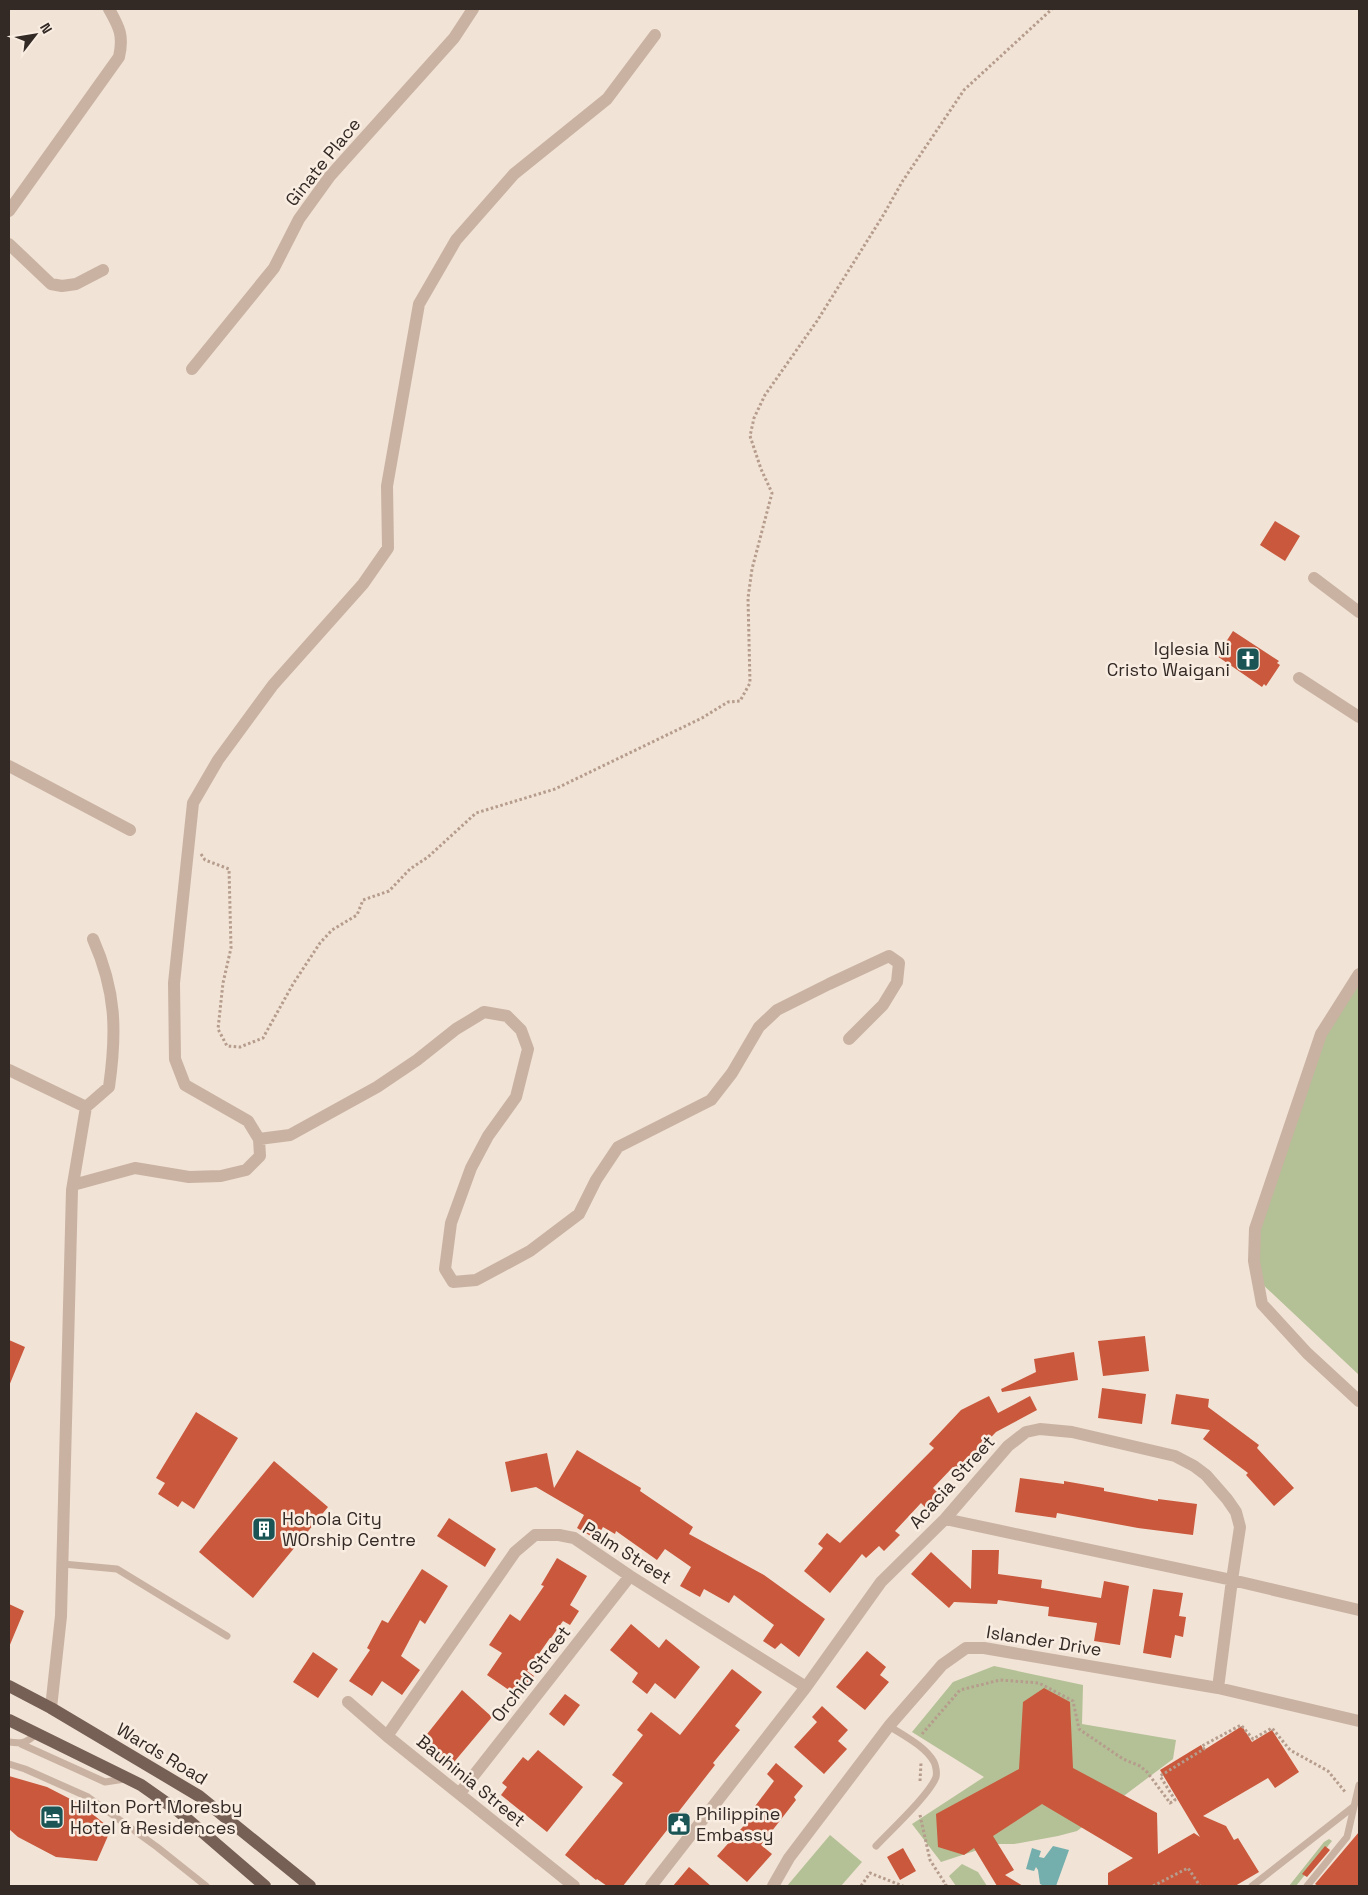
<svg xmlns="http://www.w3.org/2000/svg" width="1368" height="1895" viewBox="0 0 1368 1895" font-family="'Space Grotesk',sans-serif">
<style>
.green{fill:#b4c096}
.water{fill:#74afae}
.building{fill:#c9583c}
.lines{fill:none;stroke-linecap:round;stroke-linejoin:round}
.path{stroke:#b59c8c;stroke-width:3;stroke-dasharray:2.5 2.5;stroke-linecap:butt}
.lane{stroke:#c9b2a2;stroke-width:7}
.street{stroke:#c9b2a2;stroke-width:12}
.primary{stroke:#765f55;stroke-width:12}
.labels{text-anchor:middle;stroke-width:5;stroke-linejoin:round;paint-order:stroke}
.street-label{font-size:18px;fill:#332925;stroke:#f9ede2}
.poi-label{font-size:18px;fill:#332925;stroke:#f9ede2;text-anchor:start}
</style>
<rect width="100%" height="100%" fill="#f1e3d6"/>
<path class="green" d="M1359,981V1375L1259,1281L1258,1233L1324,1034Z
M994,1666L1083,1685L1082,1724L1176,1740L1173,1759L1077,1831L1058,1836L1014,1844H996L941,1862L912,1824L984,1777L912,1732L953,1682Z
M830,1835L862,1862L841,1886H787Z
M1329,1839L1332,1841L1296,1886H1289L1324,1842Z
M962,1864L978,1872L987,1886H956L949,1876Z"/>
<path class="water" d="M1053,1846L1069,1850L1056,1886H1044L1040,1884L1038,1870L1036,1867L1034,1871L1026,1869L1032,1848L1041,1851L1039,1857L1044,1858Z"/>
<path class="building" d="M1275,521L1300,536L1285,561L1260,545Z
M1233,631L1279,661L1277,663L1280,665L1266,686L1264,684L1262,687L1217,656Z
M1145,1336L1149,1371L1103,1376L1098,1341Z
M9,1340L25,1347L9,1386Z
M1074,1352L1078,1380L1002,1392L1001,1389L1036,1372L1034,1359Z
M1102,1388L1146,1394L1142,1424L1098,1418Z
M1176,1394L1209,1399L1208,1407L1259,1445L1257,1448L1294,1488L1274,1506L1246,1475L1248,1473L1203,1439L1210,1430L1171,1424Z
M989,1396L998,1413L1030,1396L1037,1410L996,1432L958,1472L953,1467L933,1488L939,1494L926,1508L921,1503L895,1531L900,1535L884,1551L879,1546L866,1558L862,1554L830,1593L804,1571L823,1548L818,1544L827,1533L840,1543L934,1448L929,1444L961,1410Z
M196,1412L238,1438L194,1509L182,1501L178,1507L158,1494L165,1483L156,1478Z
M577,1450L641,1488L640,1491L693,1527L689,1534L764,1575L825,1619L799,1657L781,1643L775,1649L763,1641L774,1625L734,1595L729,1603L704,1589L700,1597L680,1586L691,1567L665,1549L657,1560L616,1531L615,1534L603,1527L596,1539L577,1528L584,1515L536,1487L511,1492L505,1462L547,1453L554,1488Z
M274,1461L328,1507L253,1598L199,1552Z
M1020,1478L1064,1484V1481L1104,1488V1491L1158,1501V1499L1197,1504L1193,1535L1138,1528L1057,1513L1056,1518L1015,1512Z
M449,1518L496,1549L485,1567L437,1536Z
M972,1550H999L998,1574L1042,1580L1041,1588L1101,1598L1104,1581L1129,1586L1120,1645L1094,1641L1097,1623L1048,1616L1049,1607L998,1600L997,1604L954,1602L949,1608L911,1574L931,1552L971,1589Z
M557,1558L587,1576L570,1605L579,1611L570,1625L563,1621L551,1638H550L527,1671L534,1676L519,1697L487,1675L502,1653L489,1645L510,1614L520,1621L544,1586L541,1585Z
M422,1569L448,1586L425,1624L420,1620L401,1656L420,1670L402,1695L382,1681L372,1696L349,1681L370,1650L367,1648L382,1620L388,1623Z
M1153,1589L1183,1593L1179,1616L1186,1617L1183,1637L1175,1635L1171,1658L1143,1653Z
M9,1604L24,1611L9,1647Z
M631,1624L659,1648L666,1639L700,1667L675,1699L655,1683L647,1694L632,1682L638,1673L610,1650Z
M867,1651L886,1667L880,1675L889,1682L865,1710L836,1687Z
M313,1652L338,1669L318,1698L293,1682Z
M732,1669L762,1692L735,1726L740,1730L713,1763L715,1765L669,1824L671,1825L623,1886H607L597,1879L596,1880L565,1855L623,1783L612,1775L643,1735L637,1730L651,1712L680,1735Z
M1044,1688L1070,1702L1073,1768L1157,1813L1158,1854L1194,1833L1200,1837L1160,1770L1201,1745L1204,1750L1242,1726L1252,1742L1272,1730L1299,1772L1275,1788L1268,1778L1203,1816L1226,1826L1234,1840L1238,1838L1259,1872L1235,1886H1108V1873L1133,1858L1042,1804L993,1836L1014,1870L1005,1875L1023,1886H997L974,1848L964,1855L938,1847L936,1814L1019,1769L1023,1702Z
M462,1690L492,1717L449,1768L420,1743Z
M565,1694L580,1705L564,1726L549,1714Z
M822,1706L848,1730L838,1741L847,1749L824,1774L794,1747L817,1722L812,1717Z
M538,1750L583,1787L547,1832L501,1795L507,1787L502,1783L523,1757L528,1761Z
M776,1763L803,1786L794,1797L796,1800L761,1845L772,1854L747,1882L717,1856L756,1812L753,1809L774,1781L767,1774Z
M9,1776L47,1787L80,1804L111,1829L97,1861L56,1857L18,1837L9,1829Z
M1359,1832V1886H1318L1315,1884Z
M1325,1846L1330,1850L1307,1877L1302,1874Z
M903,1848L916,1871L900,1880L887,1857Z
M689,1867L695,1872L711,1886H673Z"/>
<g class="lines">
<path class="path" d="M201,854L205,860L229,869L231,948L223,983L218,1029L227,1046L240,1047L263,1038L293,984L320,943L332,930L357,915L363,900L389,891L410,869L428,857L476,813L555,789L702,718L728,702L740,701L750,683L748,598L752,569L772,493L761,469L750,436L754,418L765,395L817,321L884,214L902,182L964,90L1052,9
M922,1734L960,1690L1000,1680L1039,1683L1073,1701L1079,1729L1123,1759L1140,1766L1147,1772L1170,1803L1175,1800L1160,1776L1204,1749L1202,1746L1241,1725L1253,1739L1272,1728L1290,1750L1328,1771L1346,1793
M920,1781L921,1763
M920,1815L930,1860L946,1885L944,1886
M861,1886L870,1873L903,1886
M1153,1886L1188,1868L1200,1886"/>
<path class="lane" d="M63,1564L117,1569L227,1636
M9,1742C22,1744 27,1743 37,1733
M21,1744L105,1782L125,1779
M9,1764L25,1769L88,1797L157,1847L206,1886
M876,1846C890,1831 930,1794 936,1777C937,1773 936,1766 934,1762C925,1746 904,1736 889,1726
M1252,1886L1353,1807
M1307,1886L1347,1837L1359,1785"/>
<path class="street" d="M9,211L119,57C124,35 119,27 109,9
M9,244L51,284L62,286L76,284L103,270
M192,369L274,268L299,219L330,176L454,38L473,9
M1314,578L1359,612
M1299,678L1359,717
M9,766L130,830
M1359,974L1321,1034L1255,1229L1254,1261L1262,1304L1307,1353L1359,1401
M9,1070L86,1107L72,1190L61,1616L51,1708
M86,1107L109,1087C117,1031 116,991 93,939
M259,1139L290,1135L377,1087L417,1060L456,1029L484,1012L507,1016L521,1030L528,1049L516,1097L488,1136L471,1168L451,1223L445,1269L453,1282L476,1280L530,1251L579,1214L596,1180L618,1147L711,1100L732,1073L759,1027L777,1010L829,984L889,956L899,963L897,982L883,1005L849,1039
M73,1185L135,1168L189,1177L221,1176L246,1170L260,1156L259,1139L248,1121L185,1085L175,1059L174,983L193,803L218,760L273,685L363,584L388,548L387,486L419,304L456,240L514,174L607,99L655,35
M945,1519L1232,1580L1359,1610
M348,1702L387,1736L574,1886
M387,1736L515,1552L535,1535H559L574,1538L630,1576L806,1687
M460,1793L630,1576
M651,1886L806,1687L881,1582L945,1519L1008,1446L1026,1432L1040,1429L1072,1432L1175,1456L1194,1466L1206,1475L1227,1499L1236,1512L1240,1527L1232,1580L1218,1688
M773,1886L789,1858L889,1726L930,1679L942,1665L966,1648H984L1218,1688L1359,1721"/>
<path class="primary" d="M9,1686L51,1708L199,1796L310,1886
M9,1720L141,1785L178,1811L265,1886"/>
</g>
<defs>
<g id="church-square" transform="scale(1.25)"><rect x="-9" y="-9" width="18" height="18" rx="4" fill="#1a5455" stroke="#f9ede2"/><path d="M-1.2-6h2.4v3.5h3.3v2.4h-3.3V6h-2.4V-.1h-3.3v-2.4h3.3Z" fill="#fff"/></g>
<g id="building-square" transform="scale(1.25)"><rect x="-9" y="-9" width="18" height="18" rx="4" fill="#1a5455" stroke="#f9ede2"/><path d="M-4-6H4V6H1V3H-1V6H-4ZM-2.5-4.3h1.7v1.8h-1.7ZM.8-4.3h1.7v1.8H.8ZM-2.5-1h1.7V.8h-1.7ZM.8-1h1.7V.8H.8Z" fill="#fff"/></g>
<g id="hotel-square" transform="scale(1.25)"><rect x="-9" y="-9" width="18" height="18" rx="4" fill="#1a5455" stroke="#f9ede2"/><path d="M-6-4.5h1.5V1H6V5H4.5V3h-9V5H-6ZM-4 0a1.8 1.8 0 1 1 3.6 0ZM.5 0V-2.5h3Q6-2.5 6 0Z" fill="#fff"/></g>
<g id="civic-square" transform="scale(1.25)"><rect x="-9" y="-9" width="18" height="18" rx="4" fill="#1a5455" stroke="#f9ede2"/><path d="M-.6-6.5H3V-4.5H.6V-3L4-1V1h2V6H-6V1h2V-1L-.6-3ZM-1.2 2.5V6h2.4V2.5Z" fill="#fff"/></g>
</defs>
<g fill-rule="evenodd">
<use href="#church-square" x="1248" y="659"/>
<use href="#building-square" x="264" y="1529"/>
<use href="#hotel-square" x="52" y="1817"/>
<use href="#civic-square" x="679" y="1824"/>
</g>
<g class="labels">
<g class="street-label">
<text transform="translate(323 162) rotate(-51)" y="6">Ginate Place</text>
<text transform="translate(952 1482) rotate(-48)" y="6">Acacia Street</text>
<text transform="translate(627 1553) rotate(32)" y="6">Palm Street</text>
<text transform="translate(1044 1641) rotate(9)" y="6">Islander Drive</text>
<text transform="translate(531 1674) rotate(-52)" y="6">Orchid Street</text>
<text transform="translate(162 1754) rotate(31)" y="6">Wards Road</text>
<text transform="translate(471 1781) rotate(39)" y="6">Bauhinia Street</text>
</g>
<g class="poi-label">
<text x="1230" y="655" text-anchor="end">Iglesia Ni<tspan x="1230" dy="21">Cristo Waigani</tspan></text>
<text x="282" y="1525">Hohola City<tspan x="282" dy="21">WOrship Centre</tspan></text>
<text x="70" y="1813">Hilton Port Moresby<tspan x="70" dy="21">Hotel &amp; Residences</tspan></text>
<text x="696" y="1820">Philippine<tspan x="696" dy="21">Embassy</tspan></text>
</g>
</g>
<rect width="1368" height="1895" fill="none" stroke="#332925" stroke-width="20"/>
<g transform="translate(35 35) rotate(59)" stroke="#f9ede2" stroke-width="4" paint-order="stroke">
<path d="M0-4L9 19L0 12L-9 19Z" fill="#332925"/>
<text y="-8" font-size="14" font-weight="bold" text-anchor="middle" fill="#332925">N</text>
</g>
</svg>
